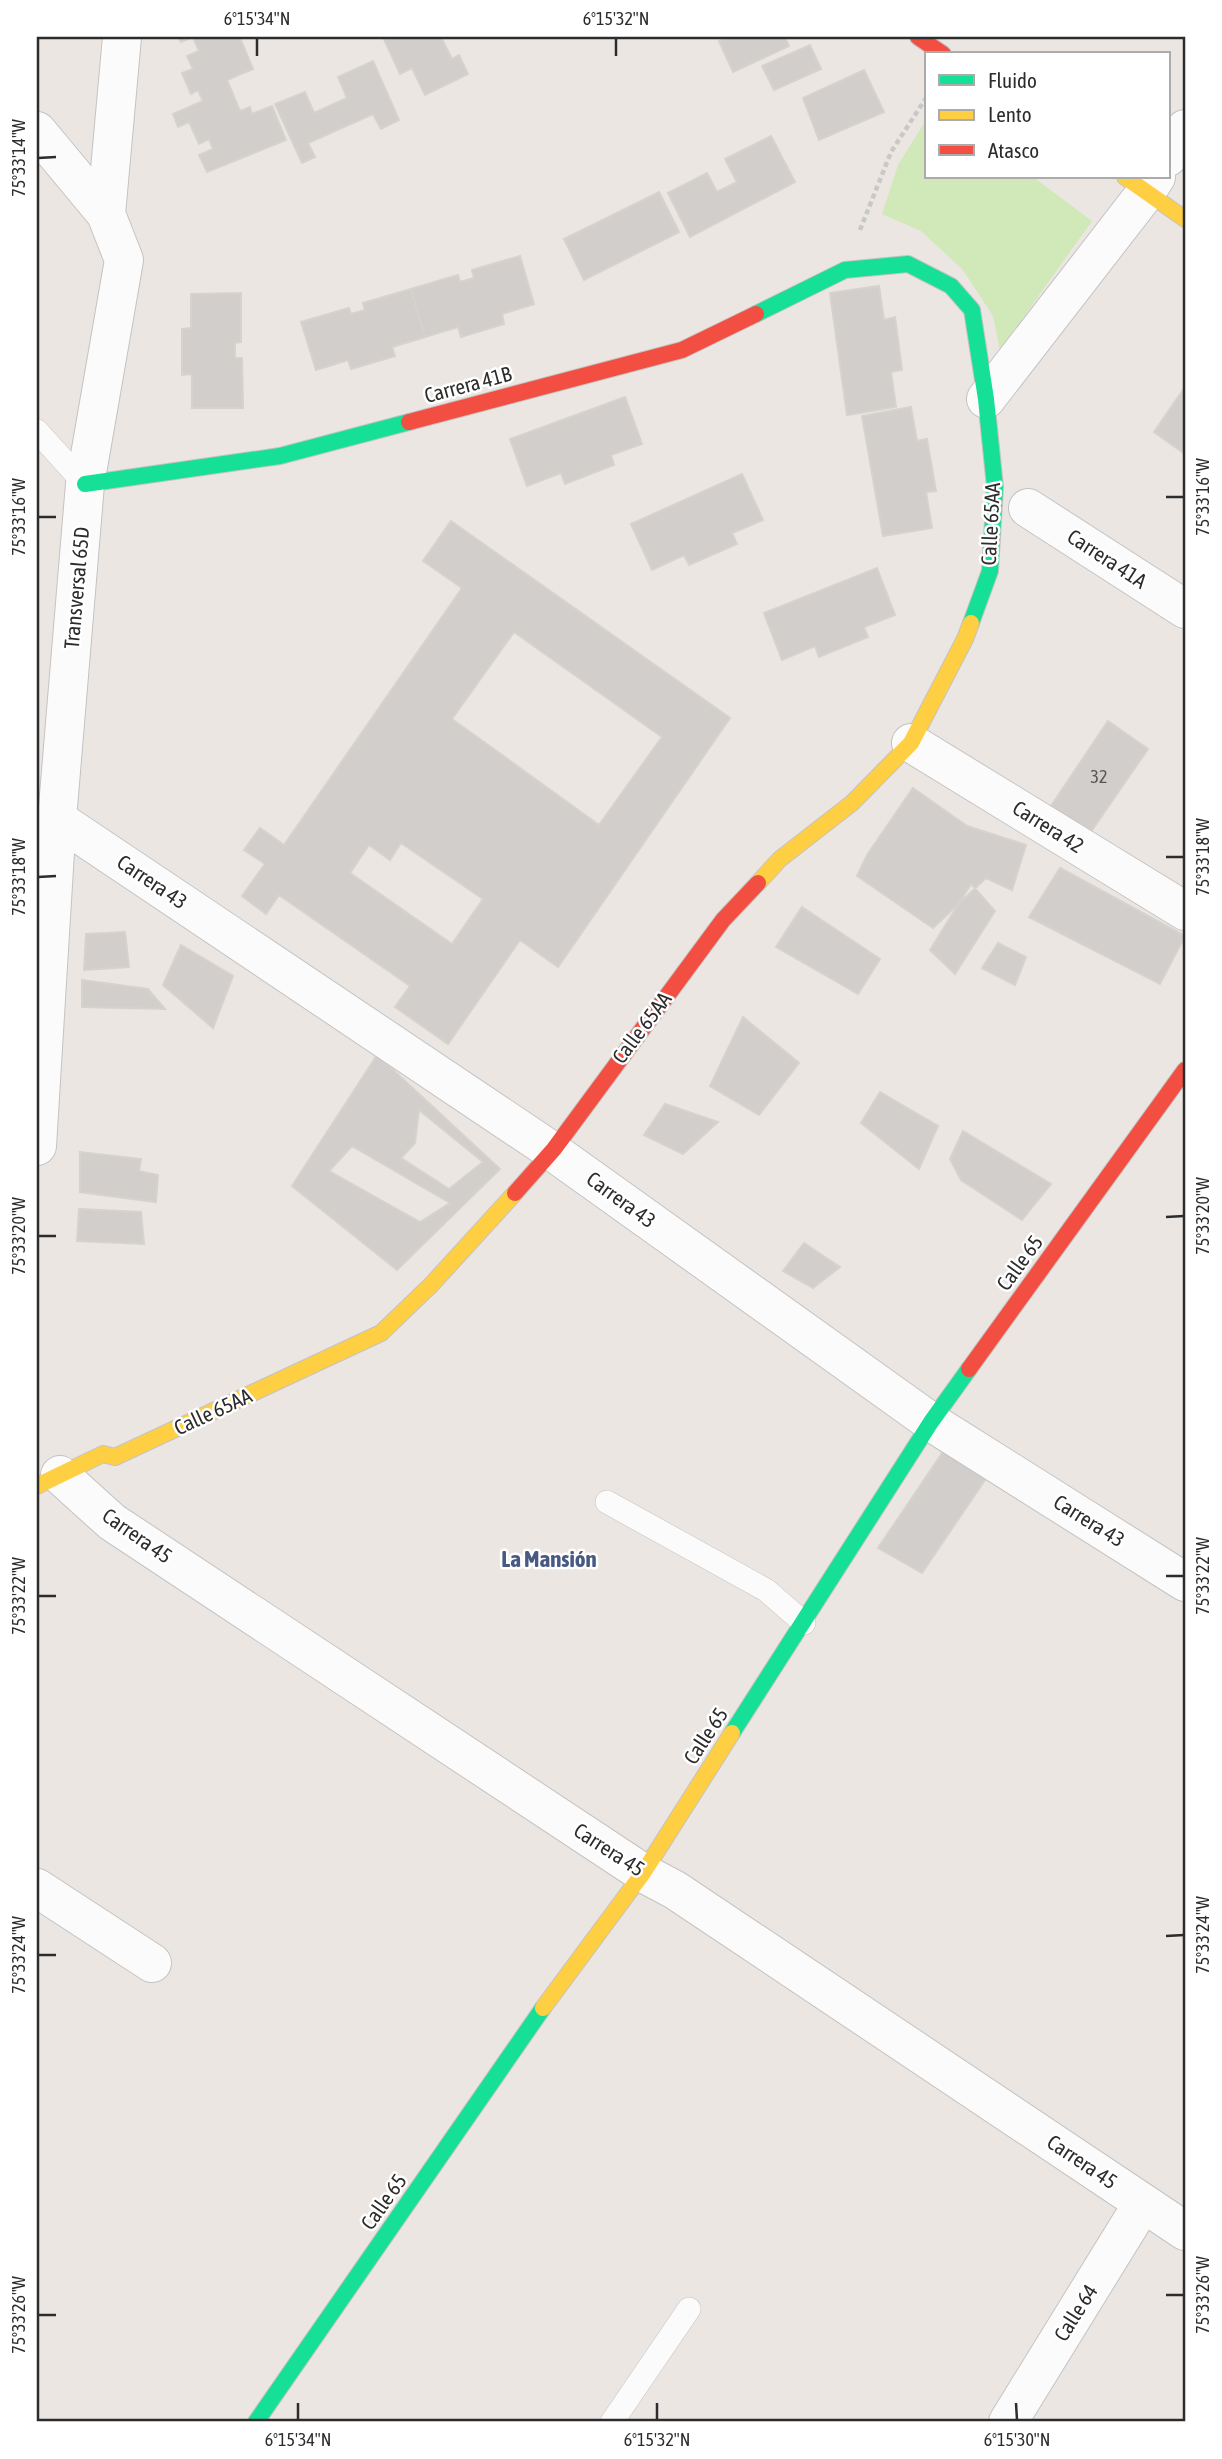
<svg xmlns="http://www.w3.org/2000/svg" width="1222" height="2459" viewBox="0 0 1222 2459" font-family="'Asap Condensed',sans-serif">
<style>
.green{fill:#d1e8b8}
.building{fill:#d1cecb;stroke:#d6d2ce;stroke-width:2;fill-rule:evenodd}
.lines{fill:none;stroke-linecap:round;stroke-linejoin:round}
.lane-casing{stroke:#c4c3c3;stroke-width:24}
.street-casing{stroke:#c4c3c3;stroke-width:40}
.fast-casing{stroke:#c4c3c3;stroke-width:18}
.slow-casing{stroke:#c4c3c3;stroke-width:18}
.jam-casing{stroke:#c4c3c3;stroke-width:18}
.path{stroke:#c8c8c7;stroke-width:4.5;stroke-dasharray:5 3.5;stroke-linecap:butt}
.lane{stroke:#fcfbfb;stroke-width:23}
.street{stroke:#fcfbfb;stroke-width:38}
.fast{stroke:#16e098;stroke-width:16}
.slow{stroke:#ffcf43;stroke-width:16}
.jam{stroke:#f24e42;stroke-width:16}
.ticks{fill:none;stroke:#2c2c2c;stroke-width:2.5}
.labels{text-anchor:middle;stroke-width:5;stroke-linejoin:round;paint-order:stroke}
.number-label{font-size:18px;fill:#565554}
.street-label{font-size:21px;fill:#2c2c2c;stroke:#fff}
.neighbourhood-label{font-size:23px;font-weight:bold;fill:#485982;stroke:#fff}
.neatline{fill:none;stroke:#2c2c2c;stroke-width:2.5}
.ticks-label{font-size:18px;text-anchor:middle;fill:#2c2c2c}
</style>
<rect width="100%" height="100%" fill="#ebe6e2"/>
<path class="green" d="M926,120V177H1033L1092,221L1000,350L993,316L963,270L921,231L882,214L898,165Z"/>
<path class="building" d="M178,37H243L240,38L253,69L227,80L240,111L250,107L252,114L272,106L286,140L207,172L199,155L213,149L209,139L199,144L189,122L178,127L173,114L203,101L198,90L191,94L182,73L193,69L187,56L199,51L193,37L181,42Z
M383,37H441L452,59L459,55L468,74L425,95L412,68L400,74Z
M728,37H785L789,46L733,72L719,41Z
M810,45L821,69L774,90L762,66Z
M373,61L399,120L381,129L373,114L308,143L315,157L302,163L275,104L305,92L314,113L347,98L338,77Z
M864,70L884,112L819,140L803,98Z
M771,136L795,182L690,237L668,193L707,173L717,192L737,182L725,159Z
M659,192L679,232L584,280L564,239Z
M520,256L534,304L502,314L504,324L461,337L458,327L425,337L411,289L458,275L460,282L474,278L472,270Z
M879,286L884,320L895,317L902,370L891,372L896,407L847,415L830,293Z
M411,289L425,337L392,347L395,356L351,369L348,360L316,370L301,322L349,308L351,314L365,310L363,303Z
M241,293V342L235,343V358H242L243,408H192V374L182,375V329L191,328V294Z
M1185,387V454L1154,432Z
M625,397L642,444L611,455L614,465L565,484L561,473L527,486L510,439Z
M911,407L917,441L927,439L936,491L926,492L932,528L883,536L862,416Z
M742,474L763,520L732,533L737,544L689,565L684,555L652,570L631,524Z
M451,521L730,718L558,967L520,940L448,1044L395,1007L410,986L279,895L266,914L242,896L265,864L244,850L260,828L284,845L462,588L423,561ZM514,632L662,737L599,825L452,719ZM401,843L483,899L452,944L350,873L369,845L390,860Z
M877,568L895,615L864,627L868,637L819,657L815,646L782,660L764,613Z
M1108,721L1148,749L1090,833L1051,806Z
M913,788L967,826L1026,845L1012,890L986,878L933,928L857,876L867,855Z
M1060,868L1185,936L1160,984L1029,917Z
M971,884L995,911L955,974L930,950Z
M802,907L880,959L858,994L776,947Z
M125,932L129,967L84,970L86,934Z
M998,943L1026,957L1015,985L982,968Z
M181,945L233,976L213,1028L163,985Z
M82,980L148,989L165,1009L82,1007Z
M743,1017L799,1063L759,1115L710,1086Z
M377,1055L500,1169L397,1270L292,1186Z
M880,1092L938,1126L919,1169L861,1123Z
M665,1104L718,1122L683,1154L644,1135Z
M419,1110L483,1162L449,1189L401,1158L415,1143Z
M963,1131L1051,1184L1022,1220L961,1180L950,1159Z
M352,1146L450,1203L420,1222L329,1171Z
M80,1152L141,1159L139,1171L158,1175L156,1202L80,1192Z
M79,1209L141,1212L144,1244L77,1241Z
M804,1243L840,1267L813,1288L783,1271Z
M949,1443L991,1471L922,1573L878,1548Z"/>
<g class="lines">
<g class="lane-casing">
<path id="lane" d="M37,431L85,484
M607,1502L766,1590L804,1623
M612,2422L689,2309"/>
</g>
<g class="street-casing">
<path id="street" d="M37,131L106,214
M1168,157L1185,129
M986,399L1147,191L1156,177
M1028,508L1185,609
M911,743L1185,911
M57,819L552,1151L931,1422L1185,1582
M37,1146L57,819L85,484L124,260L106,214L122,37
M60,1475L112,1522L643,1873L675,1890L1185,2231
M37,1888L152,1963
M1008,2422L1143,2203"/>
</g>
<g class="fast-casing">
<path id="fast" d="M756,314L845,270L908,264L951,286L972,310L986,399L995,487L990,571L971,623
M85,484L280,456L409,422
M732,1733L931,1422L969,1369
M256,2422L543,2008"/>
</g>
<g class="slow-casing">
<path id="slow" d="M1125,177L1185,219
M758,883L780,859L852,803L911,743L965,639L971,623
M37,1486L103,1454L115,1457L381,1333L431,1285L515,1193
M543,2008L643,1873L732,1733"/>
</g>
<g class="jam-casing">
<path id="jam" d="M918,37L943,54
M409,422L682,350L756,314
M515,1193L554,1149L723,920L758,883
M969,1369L1185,1070"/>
</g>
<path class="path" d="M860,230L891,152L926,98"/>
<use href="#lane" class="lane"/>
<use href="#street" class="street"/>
<use href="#fast" class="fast"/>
<use href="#slow" class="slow"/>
<use href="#jam" class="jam"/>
</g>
<path class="ticks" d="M257,38V56M616,38V56M38,158L56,157M1166,497H1184M38,517H56M1166,857H1184M38,877L56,876M1166,1217L1184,1216M38,1236H56M1166,1576H1184M38,1596H56M1166,1936L1184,1935M38,1955H56M1166,2295H1184M38,2315H56M298,2403V2420M657,2403V2420M1016,2403L1017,2420"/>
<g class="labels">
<g class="number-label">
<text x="1099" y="783">32</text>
</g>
<g class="street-label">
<text transform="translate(468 385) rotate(-15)" y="7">Carrera 41B</text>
<text transform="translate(991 524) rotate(-87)" y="7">Calle 65AA</text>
<text transform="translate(1107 559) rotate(33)" y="7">Carrera 41A</text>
<text transform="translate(77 588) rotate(-85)" y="7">Transversal 65D</text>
<text transform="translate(1048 827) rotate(32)" y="7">Carrera 42</text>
<text transform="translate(152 882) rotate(34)" y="7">Carrera 43</text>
<text transform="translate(642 1028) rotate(-53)" y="7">Calle 65AA</text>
<text transform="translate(621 1200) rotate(36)" y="7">Carrera 43</text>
<text transform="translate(1020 1263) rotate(-54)" y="7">Calle 65</text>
<text transform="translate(213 1412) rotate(-25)" y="7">Calle 65AA</text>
<text transform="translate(1089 1521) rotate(32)" y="7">Carrera 43</text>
<text transform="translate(137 1536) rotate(35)" y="7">Carrera 45</text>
<text transform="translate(706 1736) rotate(-57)" y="7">Calle 65</text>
<text transform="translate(609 1850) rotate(33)" y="7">Carrera 45</text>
<text transform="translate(1082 2162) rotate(34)" y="7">Carrera 45</text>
<text transform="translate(384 2202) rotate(-55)" y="7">Calle 65</text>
<text transform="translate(1076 2313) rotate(-58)" y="7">Calle 64</text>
</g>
<g class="neighbourhood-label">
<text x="549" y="1567">La Mansión</text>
</g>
</g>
<rect width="1222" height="2459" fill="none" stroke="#ffffff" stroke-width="77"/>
<rect x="925" y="52" width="245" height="126" fill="#ffffff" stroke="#ababab" stroke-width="2"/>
<rect x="939" y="75" width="35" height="10" fill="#16e098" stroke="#ababab" stroke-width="2"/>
<text x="988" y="88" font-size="21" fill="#2c2c2c">Fluido</text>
<rect x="939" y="110" width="35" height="10" fill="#ffcf43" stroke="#ababab" stroke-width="2"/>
<text x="988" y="122" font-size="21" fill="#2c2c2c">Lento</text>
<rect x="939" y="145" width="35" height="10" fill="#f24e42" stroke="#ababab" stroke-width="2"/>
<text x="988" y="158" font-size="21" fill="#2c2c2c">Atasco</text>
<rect x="38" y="38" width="1146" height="2382" class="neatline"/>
<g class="ticks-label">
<text x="257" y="25">6°15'34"N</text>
<text x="616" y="25">6°15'32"N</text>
<text transform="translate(19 158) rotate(-90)" y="6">75°33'14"W</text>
<text transform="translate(1203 497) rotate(-90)" y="6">75°33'16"W</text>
<text transform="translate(19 517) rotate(-90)" y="6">75°33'16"W</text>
<text transform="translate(1203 857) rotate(-90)" y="6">75°33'18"W</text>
<text transform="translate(19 877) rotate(-90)" y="6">75°33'18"W</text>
<text transform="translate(1203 1216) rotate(-90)" y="6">75°33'20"W</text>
<text transform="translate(19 1236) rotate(-90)" y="6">75°33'20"W</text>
<text transform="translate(1203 1576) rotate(-90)" y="6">75°33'22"W</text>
<text transform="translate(19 1596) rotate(-90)" y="6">75°33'22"W</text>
<text transform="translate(1203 1935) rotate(-90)" y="6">75°33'24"W</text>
<text transform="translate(19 1955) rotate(-90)" y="6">75°33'24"W</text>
<text transform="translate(1203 2295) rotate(-90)" y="6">75°33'26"W</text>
<text transform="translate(19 2315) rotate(-90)" y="6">75°33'26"W</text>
<text x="298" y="2446">6°15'34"N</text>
<text x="657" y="2446">6°15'32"N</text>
<text x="1017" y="2446">6°15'30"N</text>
</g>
</svg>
